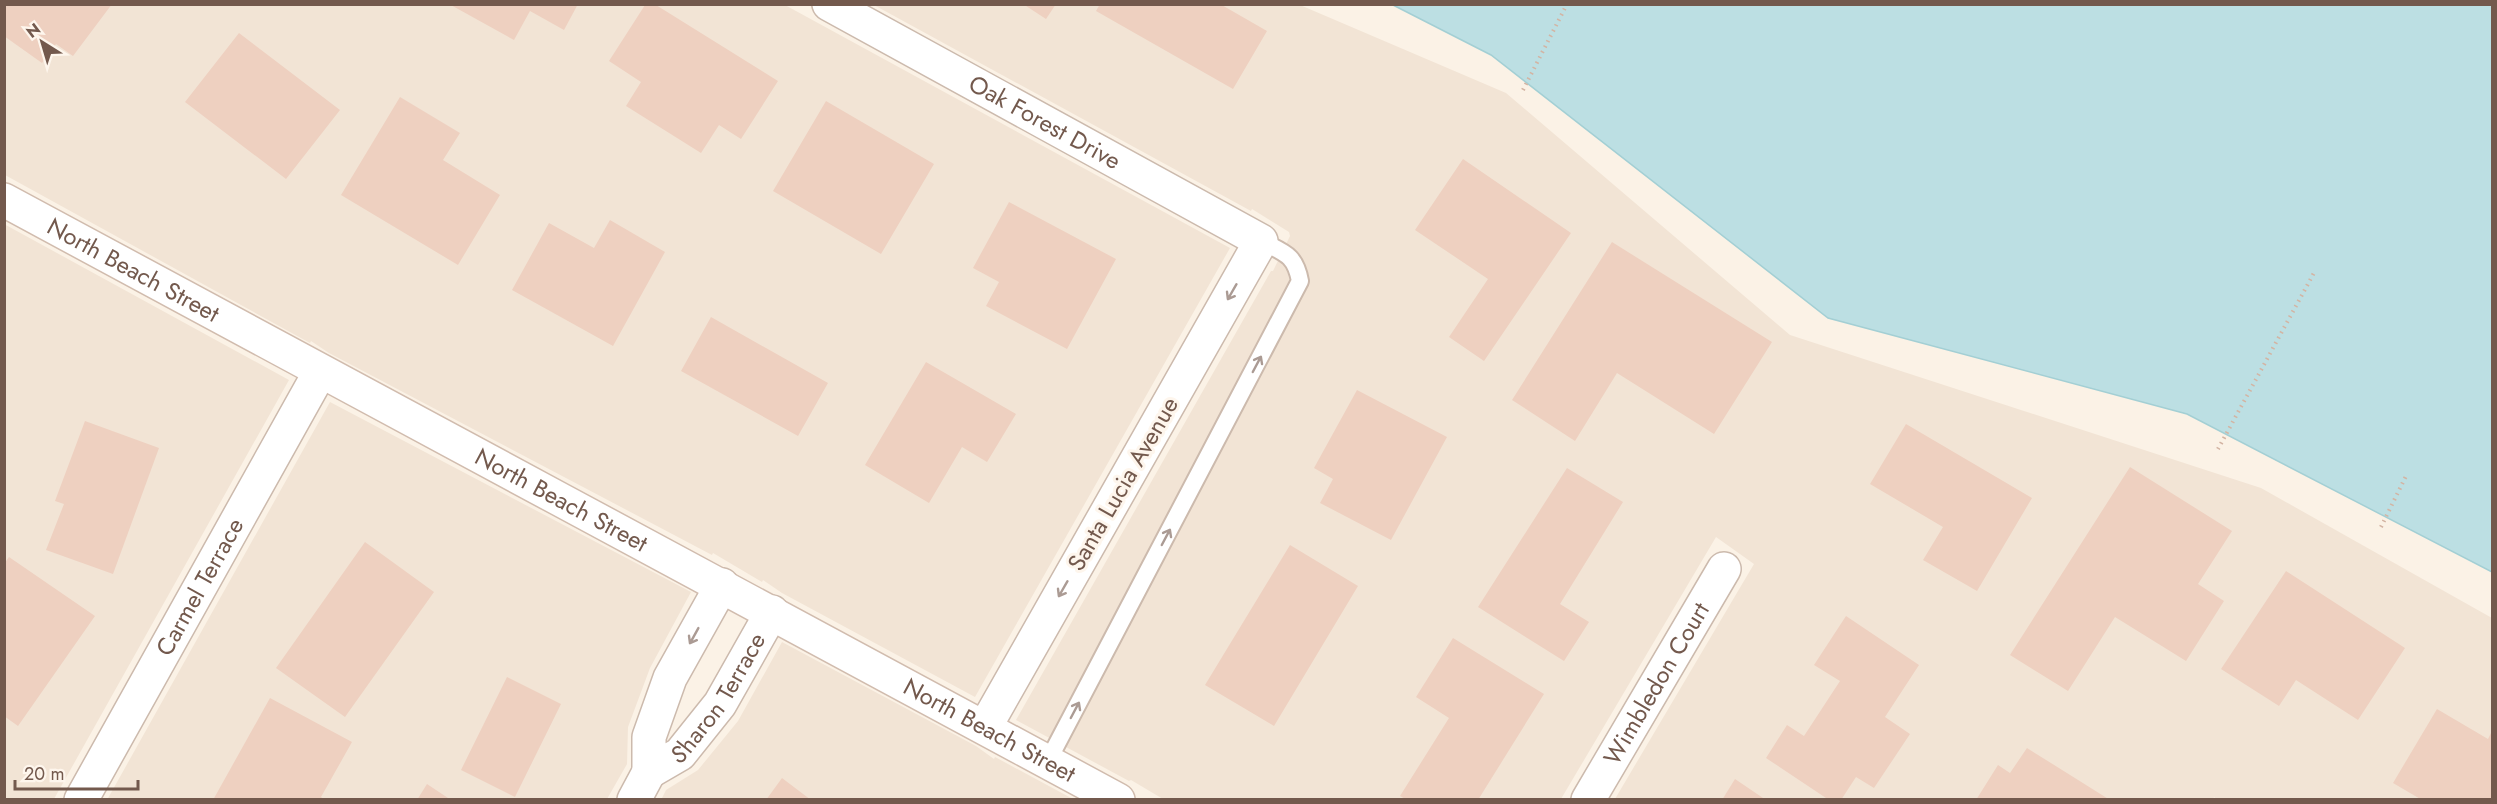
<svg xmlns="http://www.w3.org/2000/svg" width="2497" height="804" viewBox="0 0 2497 804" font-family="Jost,sans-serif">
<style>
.residential{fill:#f2e4d5}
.water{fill:#bcdfe3;stroke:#a3cfd4;stroke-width:1.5}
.building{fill:#eed0c0}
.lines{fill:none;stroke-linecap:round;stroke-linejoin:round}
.lane-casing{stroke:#ccbaad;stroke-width:20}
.street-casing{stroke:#ccbaad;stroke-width:36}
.secondary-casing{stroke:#d1bcae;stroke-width:36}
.path{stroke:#d3b4a3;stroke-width:4;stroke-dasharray:1.5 4.5;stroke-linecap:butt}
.lane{stroke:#fff;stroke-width:16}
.street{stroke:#fff;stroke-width:33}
.secondary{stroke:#fff;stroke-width:33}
.oneway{stroke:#ab9b94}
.labels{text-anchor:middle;stroke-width:6;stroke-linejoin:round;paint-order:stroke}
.street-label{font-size:24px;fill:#73594d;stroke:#fef6ed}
</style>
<rect width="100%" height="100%" fill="#fbf2e6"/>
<path class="residential" d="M5,5H785L1230,248L975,697L782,593L763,580L762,582L713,553L712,555L329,353L311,341L310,343L5,175Z
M874,5H1300L1506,93L1790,335L2261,488L2492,618V799L2217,800L2214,797L2213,800L1615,799L1754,564L1716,537L1561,799H1163L1131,780L1129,781L1016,720L1271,271H1273L1290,236L1289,232L1252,209L1251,211Z
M4,224L289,380L54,799H5Z
M330,402L691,592L650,668L628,727L627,764L607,799L107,800Z
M782,642L976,746L994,759L995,757L1073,799L661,800L666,790L698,770L738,721Z"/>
<path class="water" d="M1393,5H2492V572L2187,414L1828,318L1491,55Z"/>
<path class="building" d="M5,4H112L73,56L56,44L42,63L4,36Z
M449,4H578L564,30L530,11L514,40Z
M1023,4H1056L1046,19Z
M1100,4H1220L1267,31L1233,89L1096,11Z
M645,5H656L778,81L741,139L719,125L701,153L626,106L641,82L609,61Z
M239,33L340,110L286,179L185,102Z
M400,97L460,133L443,160L500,195L458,265L341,195Z
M826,101L934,164L881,254L773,191Z
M1463,159L1571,233L1484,361L1449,337L1488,279L1415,230Z
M1009,202L1116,259L1067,349L986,306L999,282L973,268Z
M610,220L665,252L613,346L512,290L549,223L594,248Z
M1612,242L1772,342L1714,434L1617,373L1575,441L1512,400Z
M711,317L828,383L798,436L681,371Z
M926,362L1016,414L987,462L962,447L929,503L865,465Z
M1357,390L1447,437L1391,540L1320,503L1333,479L1314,468Z
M85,421L159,448L113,574L46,550L64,504L55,501Z
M1906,424L2032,498L1977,591L1923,560L1943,527L1870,484Z
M2130,467L2232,531L2198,584L2224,601L2186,661L2115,617L2068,691L2010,655Z
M1567,468L1623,502L1560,604L1589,622L1564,661L1478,607Z
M365,542L434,592L345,717L276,668Z
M1290,545L1358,586L1274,726L1205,685Z
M9,557L95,616L18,726L4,716V564Z
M2286,571L2405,648L2358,720L2296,680L2279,706L2221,669Z
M1846,616L1919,665L1885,717L1910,734L1874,788L1856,777L1841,800H1829L1766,758L1787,725L1804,736L1840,681L1814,665Z
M1453,638L1544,694L1478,800H1407L1400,796L1449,718L1416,697Z
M507,677L561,704L515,797L461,770Z
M270,698L352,742L321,797L325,800H213Z
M2437,709L2488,739L2492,731V800H2422L2393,783Z
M2027,748L2110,800H1976L1998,765L2010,773Z
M782,778L811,800H766Z
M1735,779L1766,800H1722Z
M427,784L451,800H417Z"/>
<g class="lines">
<g class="lane-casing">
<path id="lane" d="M1048,761L1300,281C1295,254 1284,253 1261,241"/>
</g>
<g class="street-casing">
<g id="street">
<path id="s1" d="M829,4L1261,241L985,727"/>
<path id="s2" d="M722,585L670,678L649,737V772L680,754L720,704L772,612"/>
<path id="s3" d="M81,800L320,372"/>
<path d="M634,800L649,772"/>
<path id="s4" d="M1588,800L1724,569"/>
</g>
</g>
<g class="secondary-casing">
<g id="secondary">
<path id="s5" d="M4,200C374,402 748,598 1118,800"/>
</g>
</g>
<path class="path" d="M1523,90L1567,4
M2218,449L2315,271
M2381,527L2406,476"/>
<use href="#lane" class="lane"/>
<use href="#street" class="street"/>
<use href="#secondary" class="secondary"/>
</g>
<defs><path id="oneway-shaft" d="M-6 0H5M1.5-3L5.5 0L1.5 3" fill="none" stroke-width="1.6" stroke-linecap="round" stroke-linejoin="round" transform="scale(1.5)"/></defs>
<g class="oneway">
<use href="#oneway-shaft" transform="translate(1232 292) rotate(120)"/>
<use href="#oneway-shaft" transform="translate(1257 364) rotate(-62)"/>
<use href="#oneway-shaft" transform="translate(1166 537) rotate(-62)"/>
<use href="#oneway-shaft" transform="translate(1063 589) rotate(120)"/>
<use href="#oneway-shaft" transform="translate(694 636) rotate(119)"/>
<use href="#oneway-shaft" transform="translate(1075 710) rotate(-62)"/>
</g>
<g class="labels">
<g class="street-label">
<text dy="8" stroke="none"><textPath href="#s1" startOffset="246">Oak Forest Drive</textPath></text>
<text dy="8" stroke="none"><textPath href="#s5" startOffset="147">North Beach Street</textPath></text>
<text transform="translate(1123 484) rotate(-60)" y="8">Santa Lucia Avenue</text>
<text dy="8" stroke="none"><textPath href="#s5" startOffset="633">North Beach Street</textPath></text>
<text dy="8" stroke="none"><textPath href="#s3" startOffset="244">Carmel Terrace</textPath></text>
<text dy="8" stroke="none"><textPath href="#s4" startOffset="135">Wimbledon Court</textPath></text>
<text dy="8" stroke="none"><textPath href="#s2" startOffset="308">Sharon Terrace</textPath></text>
<text dy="8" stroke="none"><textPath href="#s5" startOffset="1119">North Beach Street</textPath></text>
</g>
</g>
<rect width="2497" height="804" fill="none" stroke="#73594d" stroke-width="12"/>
<g transform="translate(42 42) rotate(323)" stroke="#fef6ed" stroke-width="4.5" paint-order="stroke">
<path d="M0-4.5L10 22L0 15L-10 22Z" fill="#73594d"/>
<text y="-9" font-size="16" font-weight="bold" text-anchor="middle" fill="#73594d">N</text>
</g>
<path d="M15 780v9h123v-9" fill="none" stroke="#73594d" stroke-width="3"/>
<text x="24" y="780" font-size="18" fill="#73594d" stroke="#fef6ed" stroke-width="4.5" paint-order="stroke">20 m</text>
</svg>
